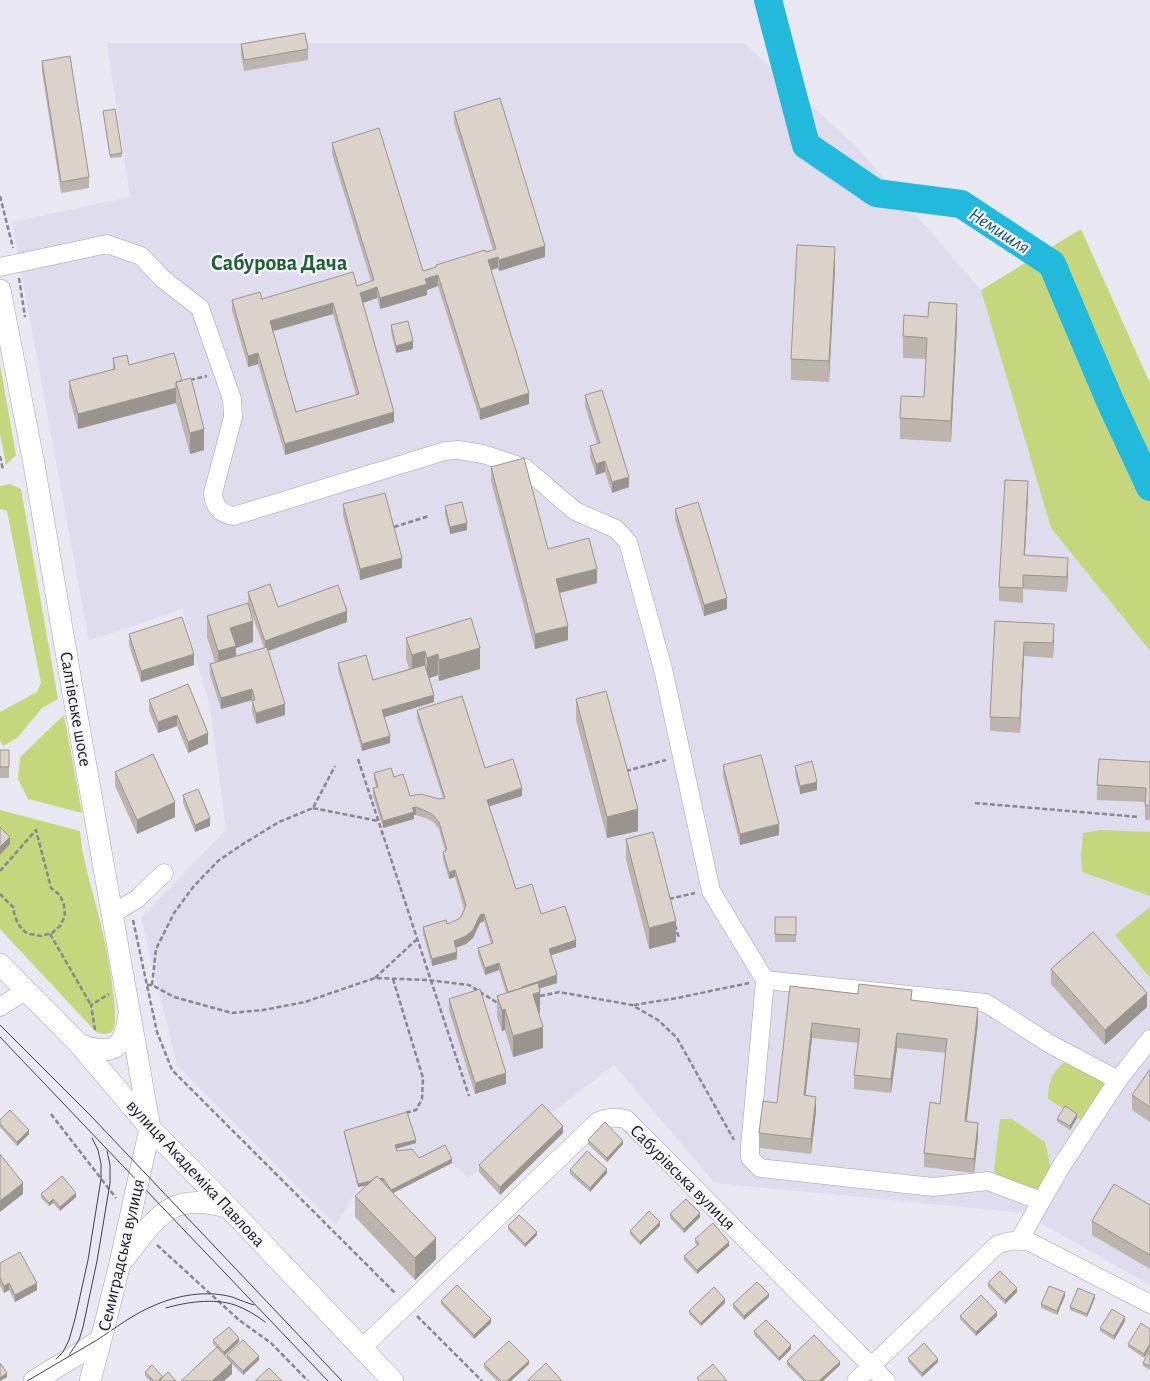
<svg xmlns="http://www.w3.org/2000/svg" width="1150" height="1381" viewBox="0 0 1150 1381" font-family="'Alegreya Sans',sans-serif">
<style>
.built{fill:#dfdcee}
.green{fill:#c6d67d}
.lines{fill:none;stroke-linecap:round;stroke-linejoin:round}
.river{stroke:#23b9dd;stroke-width:28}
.minor-casing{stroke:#a4a2ac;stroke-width:19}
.major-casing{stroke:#a4a2ac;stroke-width:22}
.path{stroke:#88878f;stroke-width:2.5;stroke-dasharray:5 2.5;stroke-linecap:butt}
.minor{stroke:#fff;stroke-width:18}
.major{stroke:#fff;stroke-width:21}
.tram{stroke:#434247;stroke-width:1}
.wall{fill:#bcb5ae;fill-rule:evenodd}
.shaded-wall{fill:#99948d}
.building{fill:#dbd3ca;stroke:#99948d;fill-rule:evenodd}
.labels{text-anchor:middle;stroke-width:4.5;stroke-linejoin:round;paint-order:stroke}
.street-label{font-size:18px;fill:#1b1a1e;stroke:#f6f5fe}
.water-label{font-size:19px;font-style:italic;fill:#154e5d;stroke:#f6f5fe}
.district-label{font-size:22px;font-weight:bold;fill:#206132;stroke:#f6f5fe}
</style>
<rect width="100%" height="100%" fill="#e9e7f2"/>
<path class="built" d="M107,43H744L858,148L981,290L1051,528L1150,652V1285L1023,1213L715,1183L614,1065L468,1178L452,1163L391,1194L358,1188L336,1225L177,1065L141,918L226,830L210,707L182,609L89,641L12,222L130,197Z"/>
<path class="green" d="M1081,229L1150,383V651L1051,528L981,290Z
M0,365L16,455L6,465L0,434Z
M10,484L21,489L58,699L42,708L17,738L3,746L0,740V712L37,692L41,683L7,511L0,509V486Z
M64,715L82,813L28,799L18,779L20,757Z
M0,810L80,831C81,840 82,849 84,858C88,878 94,897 99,917C104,934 121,1018 113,1030C109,1036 101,1034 96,1032L0,929Z
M1101,830L1150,832V896L1082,872L1081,856L1083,833Z
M1150,907V978L1115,935Z
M1067,1061L1102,1081L1104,1086L1081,1120L1048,1099C1048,1082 1052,1071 1067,1061Z
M1000,1119H1012L1045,1142L1051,1169L1040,1191L996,1178L994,1171Z"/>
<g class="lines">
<path class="river" d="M768,0L806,145L876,193L961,204L1052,264L1110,401L1150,487"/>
<g class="minor-casing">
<path id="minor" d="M0,267L107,244L141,256L163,279L200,308L232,399L233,417L213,493C214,506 220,514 234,516L445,451L458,450L483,454L525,468L575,511L616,529L628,542L663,669L711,891L765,980
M112,914L137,899L164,873
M0,1007L25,991
M1041,1201L988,1181L933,1187L760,1168L750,1158V1147L765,980L986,1003L1050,1044L1118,1080
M1019,1240L1062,1165L1118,1080L1150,1039
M362,1348L598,1121C608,1117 615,1117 626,1119L886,1381
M856,1381L997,1245C1009,1240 1017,1240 1030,1242L1150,1304"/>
</g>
<g class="major-casing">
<path id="major" d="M0,290L34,464L73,693L150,1128L120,1263L102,1336L90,1381
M0,964L79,1044L150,1128L229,1208L393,1381
M79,1044C111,1056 124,1051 129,1015
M124,1259C157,1217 170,1190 229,1208
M34,1381L101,1340"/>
</g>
<path class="path" d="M0,196L13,248
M19,278L25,317
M190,380L207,376
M0,456L3,470
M394,527L429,516
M358,759L469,1096
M626,771L666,760
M975,803L1139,817
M313,808L378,821
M0,871L36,830L51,888L60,895L64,905L65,916L60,926L52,933L41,936L30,934L25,932L18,924L14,913V908L0,894
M669,899L695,893
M133,920L157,1032L172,1070L396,1294
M675,925L679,938
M50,934L91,1005
M375,978L416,940
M393,979L423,1078L422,1099L416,1110L405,1113
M147,985H152L174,997L232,1013L263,1010L305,1002L375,978L428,980L469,985L496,1002L500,1004
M152,985L156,949L174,913L194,886L218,861L243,844L279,822L313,808L335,766
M540,996L559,992L632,1005L658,1020L677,1038L734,1140
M634,1005L677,998L749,983
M95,1030L91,1005L109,994
M51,1114L116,1198
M157,1245L239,1320L271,1343L308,1381
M417,1316L482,1381"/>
<use href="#minor" class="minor"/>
<use href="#major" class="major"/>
<path class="tram" d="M0,1025L91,1116L342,1381
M0,1037L328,1381
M166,1308C186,1302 214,1298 235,1305C246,1309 256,1315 265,1322
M69,1355L79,1340L83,1327L97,1261L110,1183V1165L107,1151
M56,1359L63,1352L69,1340L75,1319L88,1260L101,1179V1164L98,1150L92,1138
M27,1381C50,1367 74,1354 97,1340C114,1329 135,1313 153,1306C177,1295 207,1290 232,1297C240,1300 247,1303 254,1305"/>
</g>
<path class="wall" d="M241,44L308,49V60L244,71L241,55Z
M42,61L89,177V188L61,193L42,72Z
M103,111L122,153V157L110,158Z
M454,112L545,257L499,271L498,268L491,270L529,404L480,420L438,286L427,290V295L380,309L377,298L362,303L394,422L285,455L258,364L248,367L232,311V300L262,299L357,286L371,281L332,154V143L423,271L436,268V265L493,250L454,123ZM333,314L356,395L296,412L273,331Z
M835,268L829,382L791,380V359Z
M928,317L957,325L951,442L900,439V418L924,397L926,359L903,358V336Z
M391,325L413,349L396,353L391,332Z
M113,358L129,365L182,381L204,450L190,454L176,403L78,429L69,396V381L113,370Z
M585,395L629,487L612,493L605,472L596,475L590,457V446L597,444L585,406Z
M491,467L548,549L597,583L559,593L568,640L535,649L491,481Z
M1028,495L1025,555L1068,572L1067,592L1023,589V603L999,601V587Z
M343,504L402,568L360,580L343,515Z
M445,506L467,530L450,534L445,514Z
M675,509L727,609L704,616L675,520Z
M248,592L278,607L347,622L268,651L285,715L256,724L252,712V700L221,709L210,675V664L215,662L207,637V616L253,642L236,648V656L264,648L248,603Z
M995,621L1054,639L1053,658L1024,656L1020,733L990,731V717Z
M129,634L194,665L141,682L129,645Z
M406,638L480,669L439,681L438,675L429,678L434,702L384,717L390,743L362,751L338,670V663L373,680L409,669L406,659Z
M188,684L208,744L188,753L177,726L158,733L149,711V700Z
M576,699L638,831L607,838L576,720Z
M417,710L485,768L522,796L489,806L516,889L576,947L551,955L557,983L539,988L540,1013L539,1014L543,1048L513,1057L505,1030L502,1031L497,1017V996L506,993L499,970L485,975L478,955V948L491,944L484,921L480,923L473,938L466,944L456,948L457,959L432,966L423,934V927L447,924L459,919L462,915L464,909L455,877L449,879L443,859V852L445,851L439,829L433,822L428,819L416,815H414V819L383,828L373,795V788L376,787L374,780V773L394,777L410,796L439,799L443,798L417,718Z
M0,750H9V778H0Z
M1150,762V820H1145V802L1097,800V785Z
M723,765L779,835L740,845L723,776Z
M795,766L817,790L800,794L795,773Z
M115,772L175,817L137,834L115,786Z
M183,795L210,826L195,832L183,803Z
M626,839L676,942L649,949L626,860Z
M775,917H796V942H775Z
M1051,969L1147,1007L1105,1045L1051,984Z
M790,986L912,1000L978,1022L966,1121L978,1137L974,1173L924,1167V1153L940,1104L946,1053L897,1048L891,1093L854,1089V1075L858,1043L812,1038L805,1096L816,1111L811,1154L759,1148V1133L777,1103Z
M449,999L506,1084L475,1094L449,1010Z
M1150,1069V1122L1132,1110V1095Z
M1077,1118L1070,1130L1057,1122V1119Z
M0,1120L29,1134L17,1146L0,1127Z
M344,1131L416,1143L396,1149L397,1151L419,1158L452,1163L393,1193L436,1259L415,1280L355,1217V1196L366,1186L358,1187L344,1134Z
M563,1133L500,1195L479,1172V1165Z
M588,1140L623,1144L607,1162L588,1144Z
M570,1170L607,1173L590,1192L570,1174Z
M41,1194L76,1197L60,1211L53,1203L49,1206L41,1198Z
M1150,1205V1269L1092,1235V1221Z
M670,1214L700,1217L684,1233L670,1218Z
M508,1226L537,1235L525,1247L508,1230Z
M660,1226L640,1245L630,1234V1231Z
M695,1239L729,1246L697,1274L684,1260V1256L697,1245L695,1243Z
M0,1263L37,1290L15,1302L9,1290L4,1293L0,1286Z
M988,1283L1017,1292L1005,1304L988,1287Z
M1065,1296L1057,1315L1041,1308V1304Z
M769,1297L744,1320L733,1308V1304Z
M1095,1298L1087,1317L1070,1310V1307Z
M441,1301L491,1323L474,1339L441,1304Z
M725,1303L701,1326L689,1314V1311Z
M960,1316H997L976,1336L960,1319Z
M1125,1321L1114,1340L1100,1331V1328Z
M1150,1329L1144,1358L1128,1347V1344Z
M754,1331L791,1349L779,1361L754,1335Z
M213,1340L239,1342L224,1355L227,1359V1355L259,1360L243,1375L228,1360L232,1374L224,1381H181L217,1348L213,1344Z
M1150,1350V1370L1143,1366V1363Z
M908,1358L938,1362L922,1377L908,1361Z
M787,1361L840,1365L823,1381H803L787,1365Z
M484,1364H529L511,1381H497L484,1368Z
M145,1372L163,1377L176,1381H150L145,1376Z"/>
<path class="shaded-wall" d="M545,246V257L499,271V260Z
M835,247V268L829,382V361Z
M498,257V268L488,271V260Z
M438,275V286L427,290V295L380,309V298L425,279Z
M377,287V298L360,304V293Z
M333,303V314L270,332V321Z
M957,304V325L951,442V421Z
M413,341V349L396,353V346Z
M258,353V364L248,367V356Z
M176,388V403L78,429V414Z
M529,393V404L480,420V409Z
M394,412V422L285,455V444Z
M204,429V450L190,454V433Z
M605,461V472L596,475V464Z
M629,477V487L612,493V482Z
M1028,481V495L1024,570V555Z
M467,523V530L450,534V527Z
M402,558V568L360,580V569Z
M1068,558V572L1067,592V577Z
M597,569V583L556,594V579Z
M727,598V609L704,616V605Z
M347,611V622L265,652V641Z
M253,621V642L236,648V667L218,673V651L230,628Z
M1054,624V639L1053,658V643Z
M568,626V640L535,649V634Z
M1024,642V656L1020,733V718Z
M480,648V669L439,681V660Z
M425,651V672L412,676V655Z
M194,654V665L141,682V671Z
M438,654V675L427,679V658Z
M252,689V700L221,709V698Z
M434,695V702L382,718V710Z
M285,704V715L256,724V713Z
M177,715V726L158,733V722Z
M208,733V744L188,753V742Z
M390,736V743L362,751V744Z
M817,782V790L800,794V786Z
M522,788V796L487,807V800Z
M175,802V817L137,834V820Z
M416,807V815H414V819L383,828V821Z
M638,809V831L607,838V817Z
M210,818V826L195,832V825Z
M779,824V835L740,845V834Z
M10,837V844L0,855V847Z
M455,870V877L449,879V872Z
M484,914V921L480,923L473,938L466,944L454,948V941L480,915Z
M676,921V942L649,949V928Z
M576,940V947L549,956V949Z
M457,952V959L432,966V959Z
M499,963V970L485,975V968Z
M557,975V983L522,994V987Z
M540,992V1013L533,1015V994Z
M1147,993V1007L1105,1045V1030Z
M978,1008V1022L965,1136V1121Z
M505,1009V1030L502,1031V1010Z
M812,1023V1038L804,1110V1095Z
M543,1027V1048L513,1057V1036Z
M897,1033V1048L891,1093V1079Z
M506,1073V1084L475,1094V1083Z
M816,1097V1111L811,1154V1139Z
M1077,1114V1118L1070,1130V1126Z
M978,1123V1137L974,1173V1159Z
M563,1126V1133L500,1195V1187Z
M29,1130V1134L17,1146V1142Z
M416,1140V1143L395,1149V1145Z
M623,1141V1144L607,1162V1158Z
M452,1159V1163L391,1194V1190Z
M607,1169V1173L590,1192V1188Z
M383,1178V1182L358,1187V1184Z
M23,1183V1194L0,1212V1201Z
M76,1193V1197L60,1211V1207Z
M53,1199V1203L49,1206V1203Z
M700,1213V1217L684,1233V1229Z
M660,1222V1226L640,1245V1242Z
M537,1232V1235L525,1247V1244Z
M436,1238V1259L415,1280V1258Z
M729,1242V1246L697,1274V1270Z
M9,1283V1290L4,1293V1286Z
M37,1283V1290L15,1302V1295Z
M1017,1288V1292L1005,1304V1300Z
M1065,1292V1296L1057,1315V1311Z
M769,1294V1297L744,1320V1316Z
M1095,1295V1298L1087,1317V1314Z
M725,1299V1303L701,1326V1323Z
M997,1312V1316L976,1336V1332Z
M1125,1317V1321L1114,1340V1336Z
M491,1319V1323L474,1339V1335Z
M239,1338V1342L224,1356V1352Z
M1150,1344V1348L1144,1358V1354Z
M791,1345V1349L779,1361V1358Z
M259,1356V1360L243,1375V1371Z
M938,1359V1362L922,1377V1373Z
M529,1361V1364L511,1381H507Z
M840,1362V1365L823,1381H819Z
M232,1363V1374L224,1381H212Z
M7,1373V1377L0,1381V1378Z"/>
<path class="building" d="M305,33L308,49L244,60L241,44Z
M70,56L89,177L61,182L42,61Z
M500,98L545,246L499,260L498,257L488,260L529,393L480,409L438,275L425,279L427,284L380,298L377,287L360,293L394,412L285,444L258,353L248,356L232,300L260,292L262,299L353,272L357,286L374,280L332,143L379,128L423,271L436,267V265L485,250L486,252L496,249L454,112ZM333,303L359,394L296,412L270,321Z
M115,109L122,153L110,155L103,111Z
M797,245L835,247L829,361L791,359Z
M929,302L957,304L951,421L900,418L901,396L924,397L927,338L903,336L904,315L928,317Z
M408,321L413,341L396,346L391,325Z
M174,353L182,381L176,382V388L78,414L69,381L115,369L113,358L127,355L129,365Z
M191,378L204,429L190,433L176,382Z
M602,390L629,477L612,482L605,461L596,464L590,446L600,443L585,395Z
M524,458L548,549L589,538L597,569L556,579L568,626L535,634L491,467Z
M1005,480L1028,481L1024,555L1068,558L1067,577L1023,575V588L999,587Z
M385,493L402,558L360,569L343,504Z
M462,502L467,523L450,527L445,506Z
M698,502L727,598L704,605L675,509Z
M270,584L278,607L338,585L347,611L265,641L248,592Z
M248,603L253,621L230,628L236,646L218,651L207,616Z
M182,617L194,654L141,671L129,634Z
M471,618L480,648L439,660L438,654L427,658L425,651L412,655L406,638Z
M995,621L1054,624L1053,643L1024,642L1020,718L990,717Z
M267,647L285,704L256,713L252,701L255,700L252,689L221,698L210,664Z
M366,655L373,680L425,665L434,695L382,710L390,736L362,744L338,663Z
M188,684L208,733L188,742L177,715L158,722L149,700Z
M606,691L638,809L607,817L576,699Z
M462,696L485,768L513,759L522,788L487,800L516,889L532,884L541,914L565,906L576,940L549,949L557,975L522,987V988L508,992L499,963L485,968L478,948L493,943L484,914L480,915L473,930L466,936L454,941L457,952L432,959L423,927L446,920L447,924L459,919L462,915L466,905L455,870L449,872L443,852L447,850L439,822L433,815L428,812L416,807L412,808L414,812L383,821L373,788L378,787L374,773L391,768L394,777L403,774L410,796L421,794L439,799L445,798L417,710Z
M0,750H9V767H0Z
M153,754L175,802L137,820L115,772Z
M761,755L779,824L740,834L723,765Z
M1099,759L1150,762V806L1145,805L1146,788L1097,785Z
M812,761L817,782L800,786L795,766Z
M198,789L210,818L195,825L183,795Z
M0,827L10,837L0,847Z
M653,832L676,921L649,928L626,839Z
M775,917H796V935L775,934Z
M1093,932L1147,993L1105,1030L1051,969Z
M538,983L540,992L533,994L543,1027L513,1036L505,1009L502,1010L497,996Z
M859,984L912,990L911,1000L978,1008L965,1121L978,1123L974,1159L924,1153L930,1102L940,1104L947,1039L897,1033L891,1079L854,1075L860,1029L812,1023L804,1095L816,1097L811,1139L759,1133L763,1101L777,1103L790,986L858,994Z
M480,989L506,1073L475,1083L449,999Z
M1150,1069V1107L1132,1095Z
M542,1104L563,1126L500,1187L479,1165Z
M1065,1106L1077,1114L1070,1126L1057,1119Z
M10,1110L29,1130L17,1142L0,1124V1120Z
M407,1112L416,1140L395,1145L397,1151L412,1149L419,1158L445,1145L452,1159L391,1190L383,1178L380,1179L377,1176L371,1181L358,1184L344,1131Z
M605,1122L623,1141L607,1158L588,1140Z
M587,1151L607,1169L590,1188L570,1170Z
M0,1154L23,1183L0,1201Z
M62,1176L76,1193L60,1207L53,1199L49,1203L41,1194Z
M377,1176L436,1238L415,1258L355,1196Z
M1114,1184L1150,1205V1255L1092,1221Z
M686,1199L700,1213L684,1229L670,1214Z
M649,1211L660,1222L640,1242L630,1231Z
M519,1215L537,1232L525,1244L508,1226Z
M713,1223L729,1242L697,1270L684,1256L699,1244L695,1239Z
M20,1252L37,1283L15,1295L9,1283L4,1286L0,1278V1263Z
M1000,1271L1017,1288L1005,1300L988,1283Z
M757,1282L769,1294L744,1316L733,1304Z
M457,1285L491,1319L474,1335L441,1301Z
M1049,1286L1065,1292L1057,1311L1041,1304Z
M714,1287L725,1299L701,1323L689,1311Z
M1078,1288L1095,1295L1087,1314L1070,1307Z
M981,1295L997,1312L976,1332L960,1316Z
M1112,1309L1125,1317L1114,1336L1100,1328Z
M766,1320L791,1345L779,1358L754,1331Z
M1141,1323L1150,1329V1344L1144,1354L1128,1344Z
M229,1327L239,1338L224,1352L213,1340Z
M814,1335L840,1362L819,1381H806L787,1361Z
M243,1340L259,1356L243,1371L227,1355Z
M509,1341L529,1361L507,1381H501L484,1364Z
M924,1343L938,1359L922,1373L908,1358Z
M217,1347L232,1363L212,1381H181Z
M1150,1350V1366L1143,1363Z
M0,1363L7,1373L0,1378Z
M546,1363L562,1381H527Z
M713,1364L727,1381H699L697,1378Z
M152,1365L163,1377L159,1381H154L145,1372Z
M269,1368L282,1381H255Z
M168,1372L176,1381H160L159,1380Z"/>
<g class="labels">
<g class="street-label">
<text transform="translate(76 709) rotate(80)" y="6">Салтівське шосе</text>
<text transform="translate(196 1173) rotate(47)" y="6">вулиця Академіка Павлова</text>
<text transform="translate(683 1177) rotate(45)" y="6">Сабурівська вулиця</text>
<text transform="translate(121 1255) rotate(-77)" y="6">Семиградська вулиця</text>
</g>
<g class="water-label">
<text transform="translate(1000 230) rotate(33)" y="7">Немишля</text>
</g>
<g class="district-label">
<text x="279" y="270">Сабурова Дача</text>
</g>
</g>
</svg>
